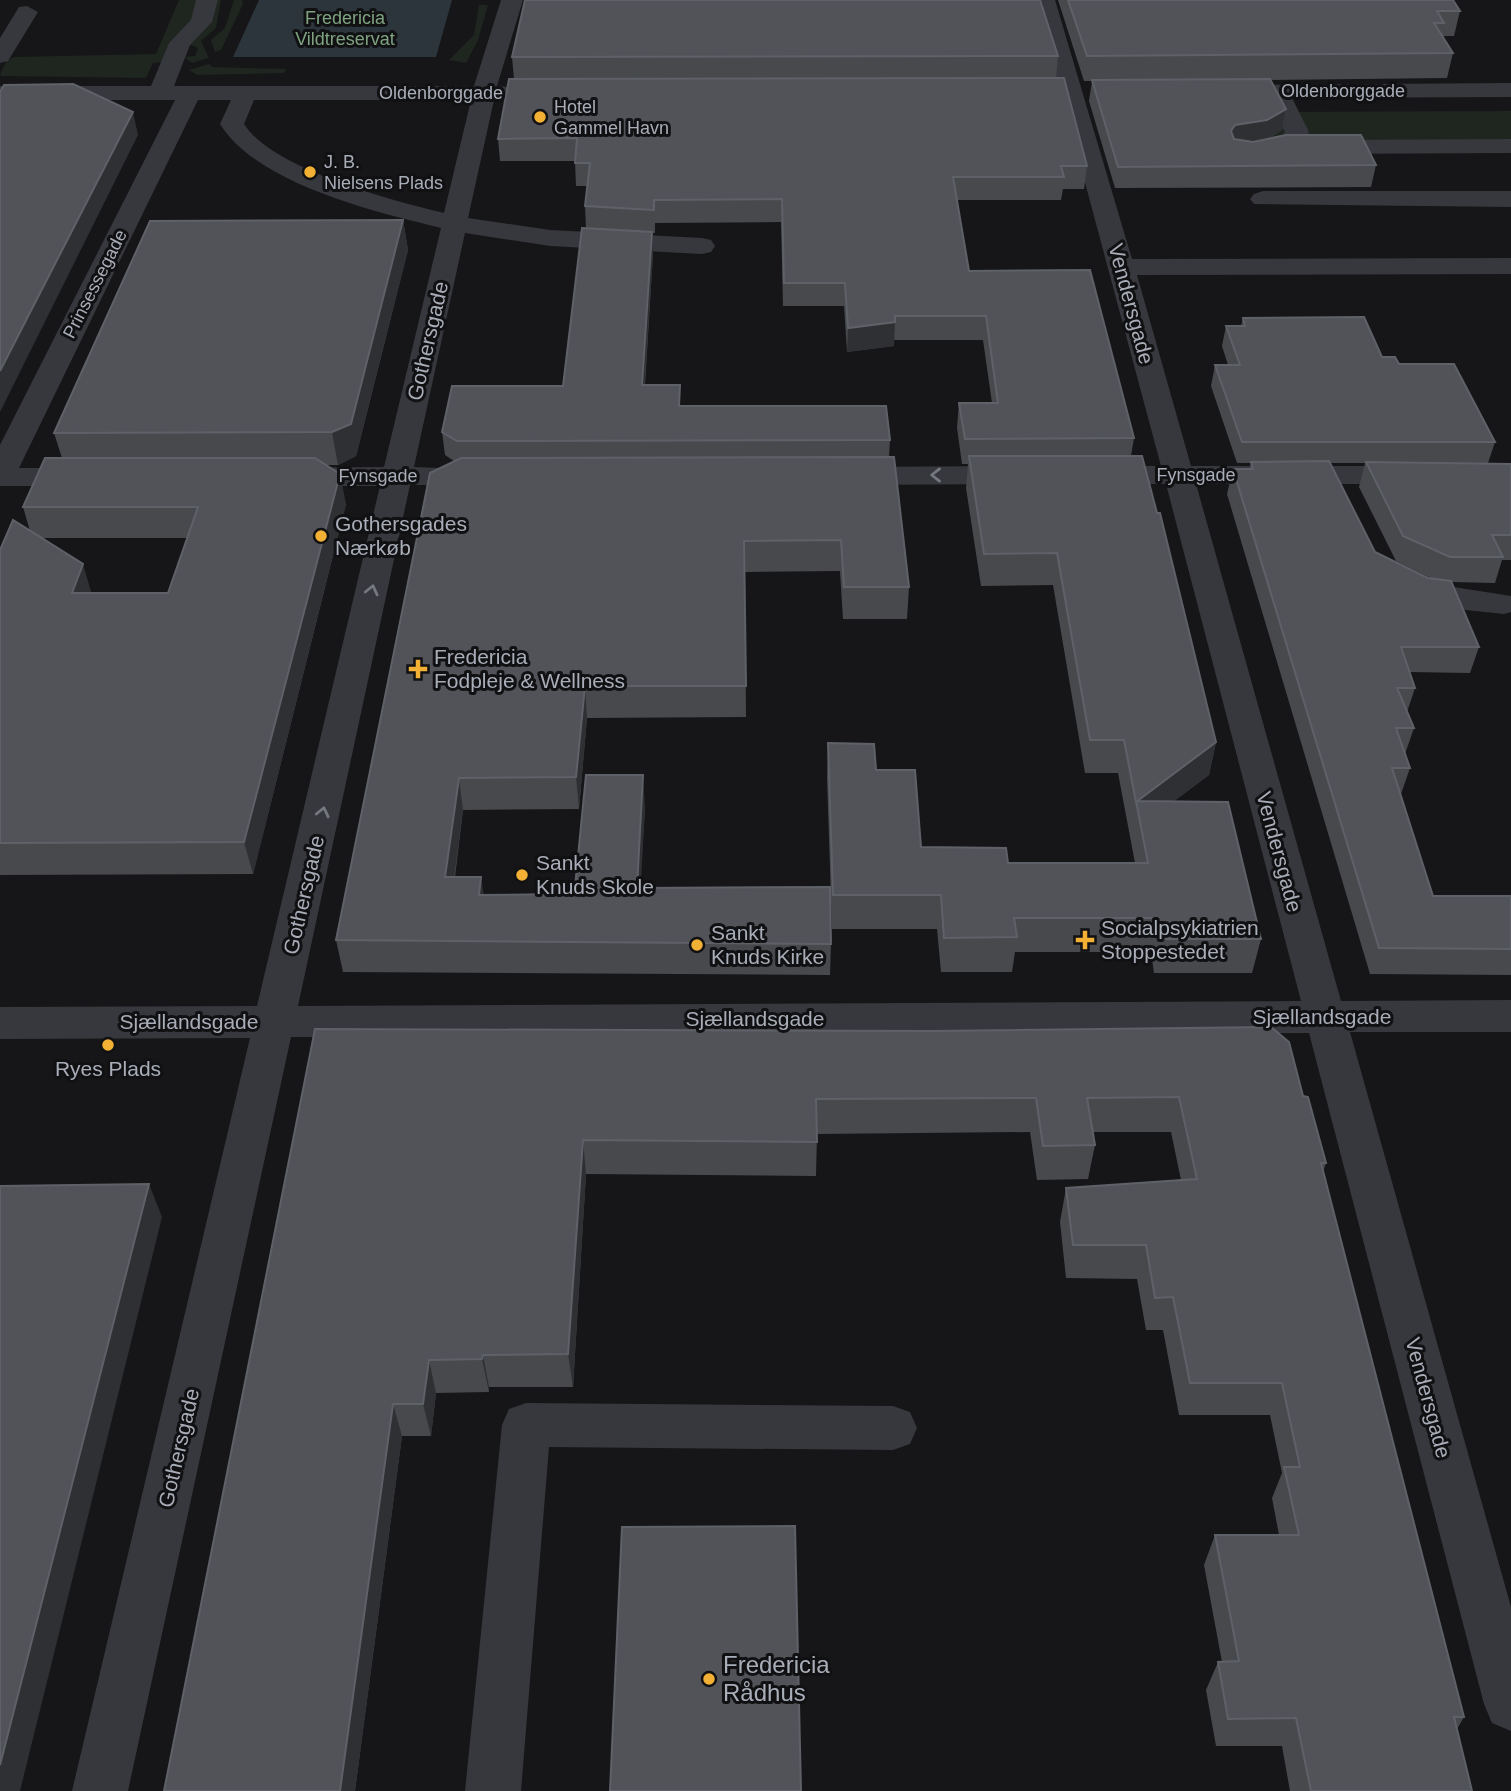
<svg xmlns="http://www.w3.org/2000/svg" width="1511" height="1791" viewBox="0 0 1511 1791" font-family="Helvetica,sans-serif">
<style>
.green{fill:#1e261f}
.water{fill:#2c353c}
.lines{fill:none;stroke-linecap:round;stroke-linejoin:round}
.minor{fill:#37383d;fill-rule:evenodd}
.wall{fill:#47494d;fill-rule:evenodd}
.shaded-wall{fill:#2f3033}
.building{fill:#525359;stroke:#5f6168;stroke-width:2}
.oneway{stroke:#757881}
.poi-dot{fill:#f2b134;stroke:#111113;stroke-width:2.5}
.labels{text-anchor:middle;stroke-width:6;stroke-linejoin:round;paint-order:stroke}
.far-park-label{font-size:18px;fill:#7fa381;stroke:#111113}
.far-street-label{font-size:18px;fill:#a8adb8;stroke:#111113}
.far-poi-label{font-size:18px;fill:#a8adb8;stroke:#111113;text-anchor:start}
.street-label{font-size:21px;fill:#a8adb8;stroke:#111113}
.poi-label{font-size:21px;fill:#a8adb8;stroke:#111113;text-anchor:start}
.near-poi-label{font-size:24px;fill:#a8adb8;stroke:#111113;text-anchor:start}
</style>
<rect width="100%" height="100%" fill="#161618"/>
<path class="green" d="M179,0H197L192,21L170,42L164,62L153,63L146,78L2,76L0,74L7,60L15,57L156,54Z
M216,0H221L216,28L201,41L209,58L192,63L184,57L195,56L198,48L188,44Z
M234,0H242L243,4L221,50L215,52L211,40L225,28Z
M479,5H488L478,40L466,63L449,60L474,35Z
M209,64L212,67L286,69L284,73L197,75L189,70Z
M1511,111V143L1252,144L1239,112Z"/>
<path class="water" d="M259,0H452L436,57H233Z"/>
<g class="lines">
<path class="minor" d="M196,0H218L212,22L190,45L174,86H474L501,0H523L497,86L516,88L520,93L516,98L494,100L468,218L550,230L702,238L711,240L715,246L711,252L702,254L550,246L465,233L414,467L491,470L495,476L491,482L480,485H410L298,1006L1301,1001L1166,484H1093L1082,481L1078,475L1082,469L1093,466H1161L1061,93L1033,0H1055L1132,259L1511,258V274L1137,275L1191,466H1511V484H1196L1341,1001L1511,1000V1032H1350L1511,1607V1731L1492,1723L1484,1704L1309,1033L291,1037L128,1791H72L250,1038L0,1039V1007L257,1006L380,486H288L277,483L273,477L277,471L288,468L384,467L441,228C375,212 257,184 220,124L231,100H198L19,468H88L99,471L103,477L99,483L88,486H0V445L175,100H0V86H151L169,43L191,20ZM254,100H471L444,213C393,201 272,169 244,124Z
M27,6L38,12L8,61L0,63V38L19,7Z
M1511,83V97L1292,98L1309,132L1299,146L1257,159L1248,157L1245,152L1248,147L1282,136L1285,132L1269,99H1226L1215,92L1226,85Z
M1511,139V153L1314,154L1305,152L1302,147L1305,142L1314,140Z
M1263,191H1511V207L1254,204L1250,199L1254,194Z
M1019,466L1030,469L1034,475L1030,481L1019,484L845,485L834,482L830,476L834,470L845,467Z
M1408,572L1441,585L1511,596V612L1504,614C1474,610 1410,609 1392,582L1397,575Z
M526,1403L893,1406L910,1412L917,1428L910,1444L893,1450L549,1447L521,1791H465L502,1425L509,1409Z"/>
</g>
<path class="wall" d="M1058,0H1453L1460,11L1454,36H1442L1453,53L1447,78L1271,80L1286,109L1282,130L1267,139L1376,165L1371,187L1115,188L1089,101L1092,81H1084Z
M1058,56L1056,79L1087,166L1084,189H1063L1061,200H957L969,271L1134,438L1131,456L1216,742L1209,775L1174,801L1261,939L1252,973H1154L1151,952H1015L1012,972H941L937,929H832L827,778L828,743L876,770L921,847L1008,863H1135L1118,773H1085L1053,585L981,586L966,488L968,464H962L957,428L959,403H992L983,340H894V346L847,352L844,306H783L781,222L655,223V233H652L653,254L645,385L681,406L890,440L889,457L909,587L907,619H843L840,571L745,572L746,717L587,718L579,809L463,810L455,877L484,895L563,894L575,887L645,807L640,888L831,944L830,975L343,972L336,940L454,461L445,455L442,432L563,386L586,229L585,206L587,186H576L575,161H500L498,139L514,79L512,57Z
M403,220L408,250L356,456L338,465H326L346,504L253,874L0,875V550L30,531L23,507L62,458L54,433ZM42,538H187L168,593H91Z
M1243,318L1382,357L1399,364L1495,442L1488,463H1456L1511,464V560H1502L1495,583L1452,582L1479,647L1470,673L1410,672L1415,688L1407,712L1414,728L1405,754L1410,768L1401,794H1400L1433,896H1511V975L1370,974L1227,494L1233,469H1249L1251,463H1237L1211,386L1215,365H1228L1222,346L1226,326H1241ZM1330,463H1365L1359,487L1396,561L1433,579L1428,578L1375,552Z
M315,1029L1303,1096L1326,1163L1323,1172L1464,1717L1457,1729L1472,1791H1290L1282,1746H1216L1206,1690L1218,1662H1222L1204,1565L1215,1535H1279L1272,1498L1282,1473L1270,1415H1179L1163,1330H1146L1137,1279L1066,1278L1060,1222L1066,1188L1181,1180L1171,1132H1093L1095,1145L1088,1179L1037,1180L1030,1132L817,1134L816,1176L586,1174L573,1387H489V1392L436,1393L431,1436H402L355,1791H164Z"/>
<path class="shaded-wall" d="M1286,109L1282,130L1263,141L1232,146L1231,131L1235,125Z
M133,112L138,135L0,412V371Z
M403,220L408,250L356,456L338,465L332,432Z
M652,232L653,254L643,408L642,385Z
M895,322L894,346L847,352L848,328Z
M340,474L346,504L253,874L244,842Z
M83,564L92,595L72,593Z
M585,686L587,718L579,809L576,777Z
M1216,742L1209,775L1141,826L1136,802Z
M643,775L645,807L639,920L637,888Z
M459,778L463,810L450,909L445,877Z
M481,877L486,909L479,895Z
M583,1140L586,1174L573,1387L568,1354Z
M149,1184L162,1217L20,1791H0V1765Z
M483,1355L489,1387V1392L482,1359Z
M429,1360L436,1393L431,1436L423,1404Z
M393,1404L402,1436L355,1791H340Z"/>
<path class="building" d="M525,0H1040L1058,56L512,57Z
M1068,0H1453L1460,11H1437L1444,23H1434L1453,53L1087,56Z
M1064,78L1087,166H1061L1064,177H953L969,271L1090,270L1134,438L965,439L959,403H998L986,316H895V322L848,328L845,283H784L782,199L654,200V210L585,206L590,163H575L577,138L498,139L509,79Z
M1270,79L1286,109L1267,120L1235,125L1231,131L1234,139L1253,142L1286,135H1361L1376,165L1118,167L1092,80Z
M73,84L133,112L0,371V92L4,85Z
M403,220L351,424L332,432L54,433L150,221Z
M582,228L652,232L642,385H680L679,406H886L890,440L457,441L442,432L452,386H563Z
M1364,317L1382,357H1395L1399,364H1454L1495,442H1242L1215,365H1240L1226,326H1245L1243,318Z
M969,456H1142L1157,513H1160L1216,742L1136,802L1124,740H1090L1057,553L984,554Z
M894,457L909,587H844L841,540L744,541L746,686H585L576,777L459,778L445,877H481L479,895L563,894L564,887H575L586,775H643L637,888L830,887L831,944L336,940L430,473L461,458Z
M45,458H315L340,474L244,842L0,843V550L13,520L83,564L72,593H168L198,507H23Z
M1329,461L1375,552L1428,578L1451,581L1479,647H1401L1415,688H1397L1414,728H1396L1410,768H1392L1433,896H1511V949L1379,948L1233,469H1253L1251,462Z
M1366,462L1511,464V535H1492L1503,557H1450L1403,536Z
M828,743L874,744L876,770H915L921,847L1006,848L1008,863H1148L1136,801L1228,802L1261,939H1162L1159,918H1014L1017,937L944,938L941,895H833Z
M1271,1027L1289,1042L1303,1096L1308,1097L1326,1163H1321L1464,1717H1454L1472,1791H1311L1296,1718L1228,1719L1218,1662L1239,1661L1215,1535H1299L1284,1467H1300L1282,1383H1190L1173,1297L1155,1298L1146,1245H1073L1066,1188L1197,1179L1179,1097L1087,1098L1095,1145L1043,1146L1036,1098L816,1099L817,1142L583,1140L568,1354L483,1355L482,1359L429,1360L423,1404H393L340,1791H164L315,1029L934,1031Z
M149,1184L0,1765V1186Z
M795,1526L801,1791H610L622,1527Z"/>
<defs><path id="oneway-chevron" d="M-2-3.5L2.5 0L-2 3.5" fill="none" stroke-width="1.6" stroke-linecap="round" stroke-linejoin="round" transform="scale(1.75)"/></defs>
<g class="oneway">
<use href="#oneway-chevron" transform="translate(936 475) rotate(180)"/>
<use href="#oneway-chevron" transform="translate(372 590) rotate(-77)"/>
<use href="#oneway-chevron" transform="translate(323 812) rotate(-77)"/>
</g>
<g class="poi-dot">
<circle cx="540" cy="117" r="7"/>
<circle cx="310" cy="172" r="7"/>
<circle cx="321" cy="536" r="7"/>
<path d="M414.5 658.5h7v7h7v7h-7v7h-7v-7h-7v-7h7z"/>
<circle cx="522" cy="875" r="7"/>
<path d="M1081.5 929.5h7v7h7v7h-7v7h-7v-7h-7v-7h7z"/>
<circle cx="697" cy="945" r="7"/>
<circle cx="108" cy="1045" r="7"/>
<circle cx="709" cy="1679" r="7"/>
</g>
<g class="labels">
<g class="far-park-label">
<text x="345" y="24">Fredericia<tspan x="345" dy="21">Vildtreservat</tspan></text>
</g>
<g class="far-street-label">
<text x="1343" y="97">Oldenborggade</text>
<text x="441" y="99">Oldenborggade</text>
<text transform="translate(95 284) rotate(-63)" y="6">Prinsessegade</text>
<text x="1196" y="481">Fynsgade</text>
<text x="378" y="482">Fynsgade</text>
</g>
<g class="far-poi-label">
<text x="554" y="113">Hotel<tspan x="554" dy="21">Gammel Havn</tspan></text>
<text x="324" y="168">J. B.<tspan x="324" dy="21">Nielsens Plads</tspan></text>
</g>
<g class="street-label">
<text transform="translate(1131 304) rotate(75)" y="7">Vendersgade</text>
<text transform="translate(428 341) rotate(-77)" y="7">Gothersgade</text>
<text transform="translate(1279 852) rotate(75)" y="7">Vendersgade</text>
<text transform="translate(304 895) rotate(-77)" y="7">Gothersgade</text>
<text x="1322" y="1024">Sjællandsgade</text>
<text x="755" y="1026">Sjællandsgade</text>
<text x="189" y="1029">Sjællandsgade</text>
<text transform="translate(1428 1398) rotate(75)" y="7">Vendersgade</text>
<text transform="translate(179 1448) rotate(-77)" y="7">Gothersgade</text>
</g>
<g class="poi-label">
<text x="335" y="531">Gothersgades<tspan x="335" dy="24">Nærkøb</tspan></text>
<text x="434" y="664">Fredericia<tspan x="434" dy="24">Fodpleje &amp; Wellness</tspan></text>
<text x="536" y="870">Sankt<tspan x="536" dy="24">Knuds Skole</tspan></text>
<text x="1101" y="935">Socialpsykiatrien<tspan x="1101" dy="24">Stoppestedet</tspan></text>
<text x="711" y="940">Sankt<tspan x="711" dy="24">Knuds Kirke</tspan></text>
<text x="108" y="1076" text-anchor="middle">Ryes Plads</text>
</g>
<g class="near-poi-label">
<text x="723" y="1673">Fredericia<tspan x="723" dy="28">Rådhus</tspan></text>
</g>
</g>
</svg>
